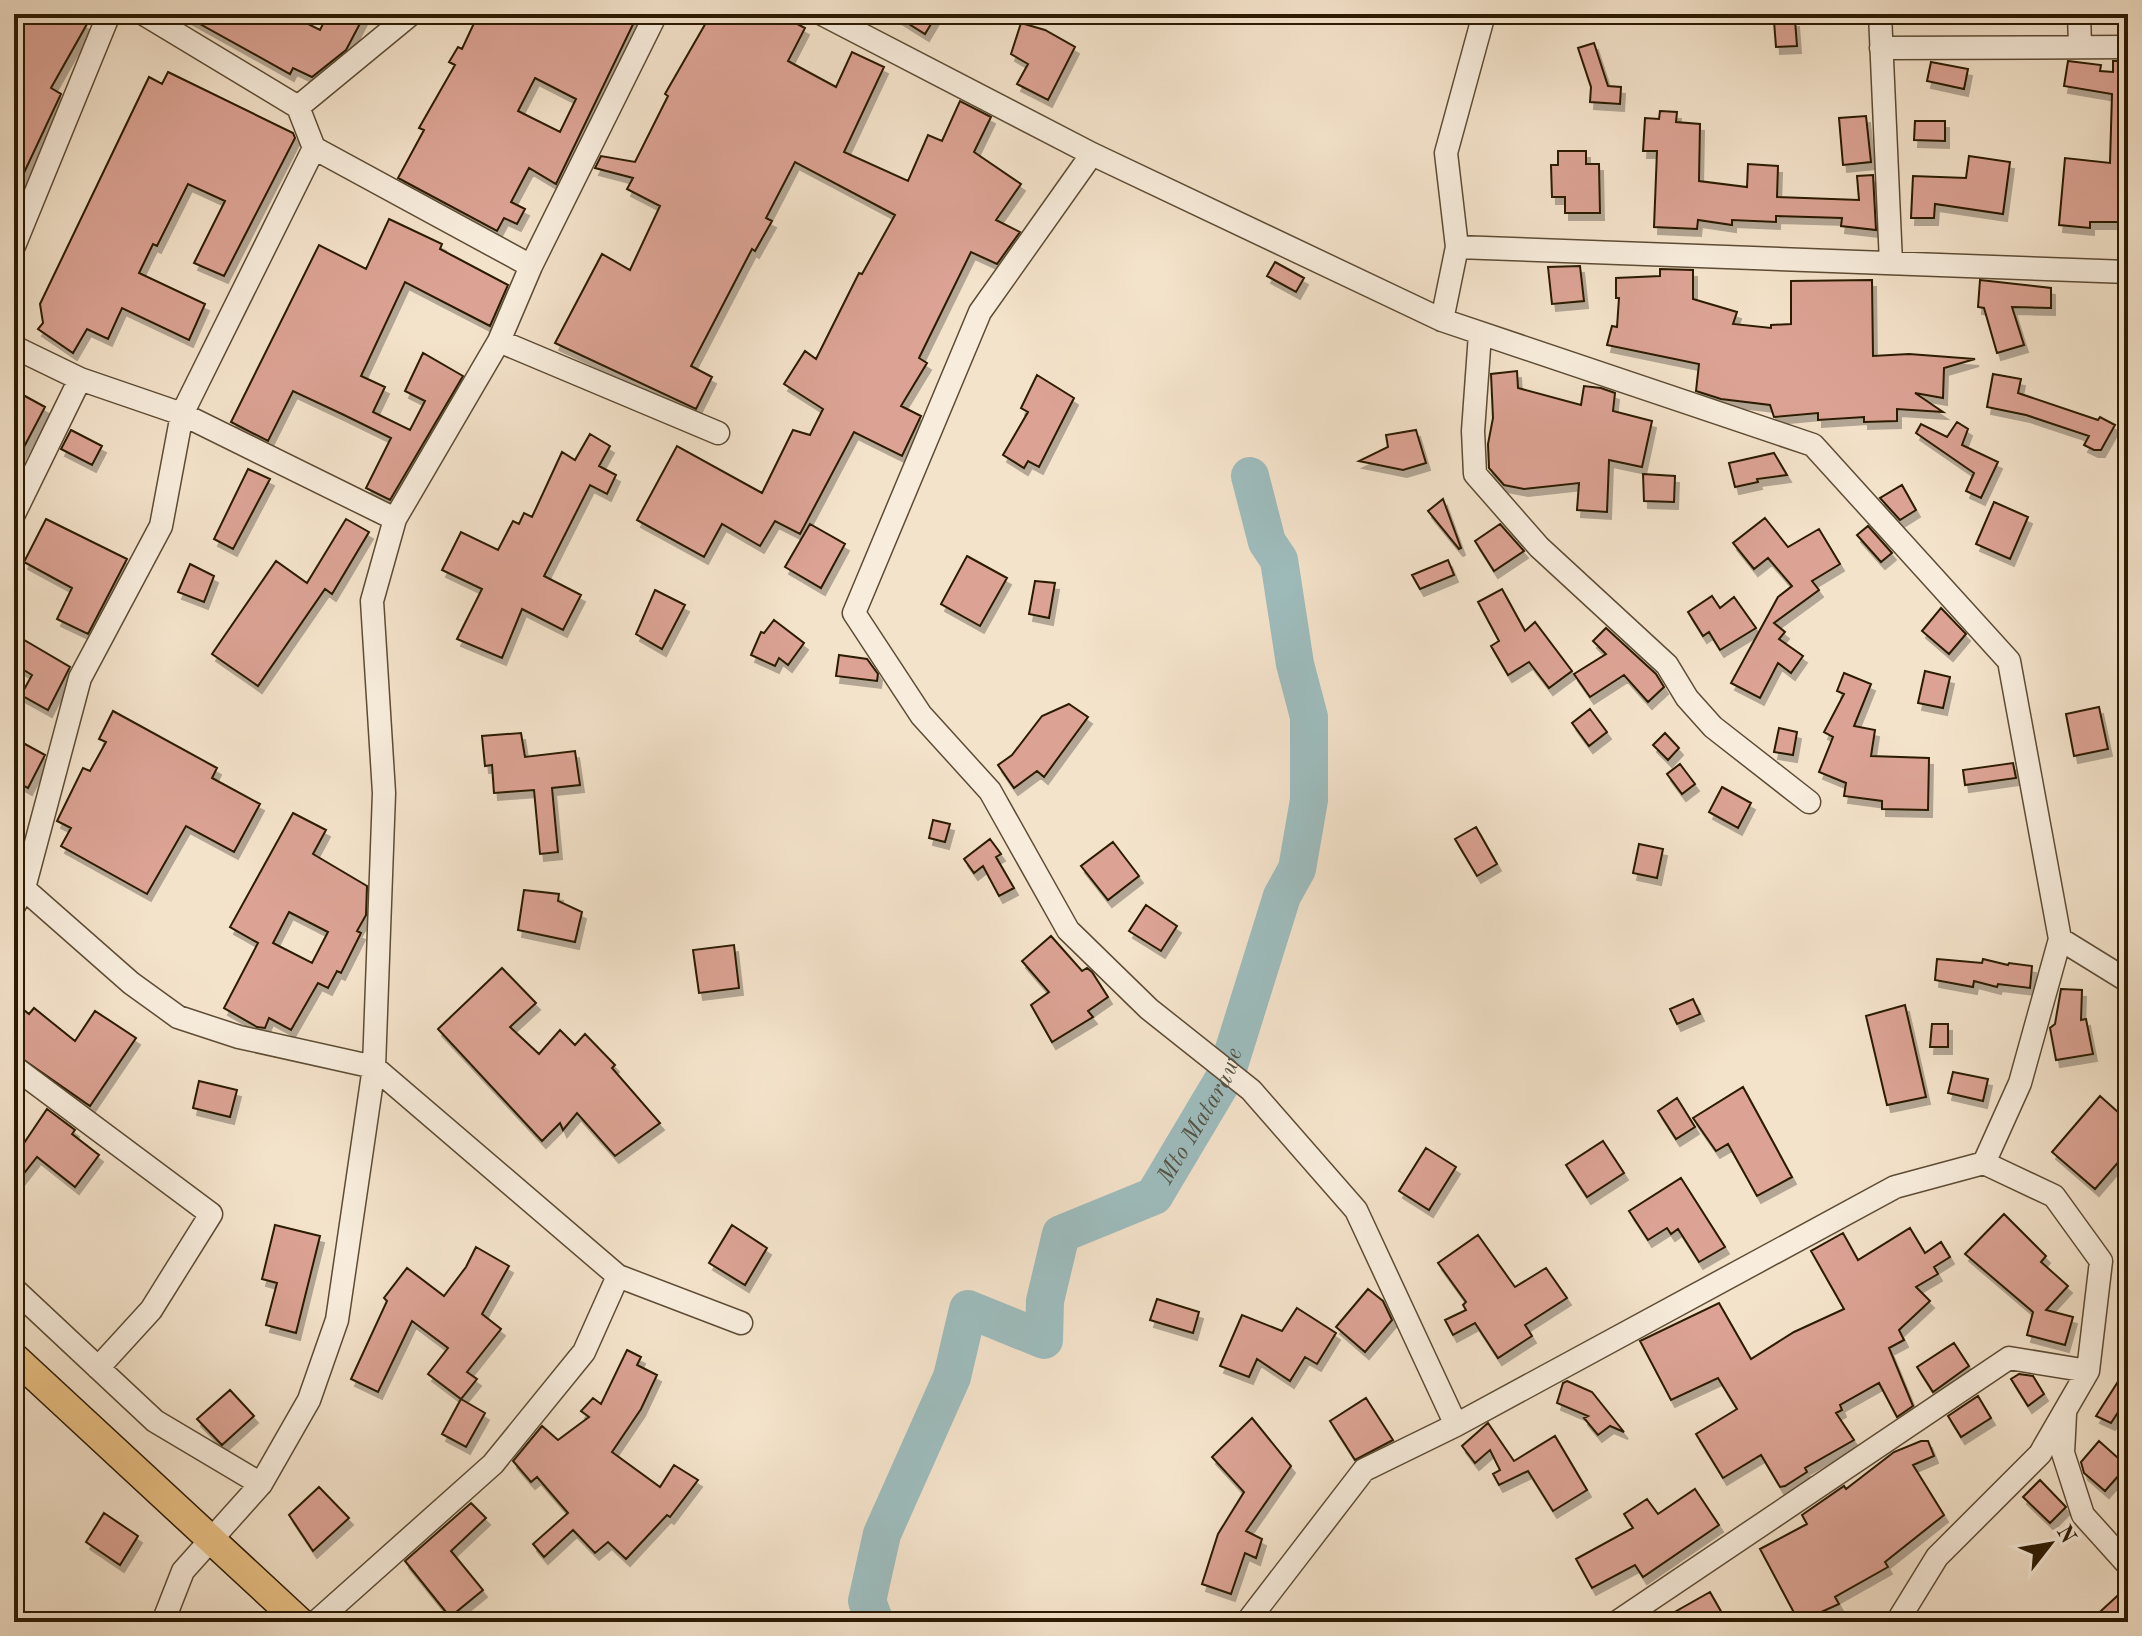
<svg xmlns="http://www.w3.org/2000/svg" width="2142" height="1636" viewBox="0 0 2142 1636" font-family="'Old Standard TT',serif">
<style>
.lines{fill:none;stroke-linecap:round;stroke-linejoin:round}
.river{stroke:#9ebdbe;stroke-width:38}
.building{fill:#dca394;stroke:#2b1a02;stroke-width:2;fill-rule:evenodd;filter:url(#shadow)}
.minor-casing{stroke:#5d4c34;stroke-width:25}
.major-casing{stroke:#2b1a02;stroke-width:31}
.minor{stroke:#f8eddd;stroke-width:22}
.major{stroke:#eac286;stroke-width:28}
.labels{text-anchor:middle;stroke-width:8;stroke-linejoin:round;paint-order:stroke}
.water-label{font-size:24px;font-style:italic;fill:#535344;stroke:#f8eddd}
</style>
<defs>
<filter id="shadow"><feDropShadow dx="4" dy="7" stdDeviation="0" flood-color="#0004"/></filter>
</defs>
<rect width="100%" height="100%" fill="#f4e3cb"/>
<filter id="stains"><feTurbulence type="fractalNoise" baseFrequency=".0025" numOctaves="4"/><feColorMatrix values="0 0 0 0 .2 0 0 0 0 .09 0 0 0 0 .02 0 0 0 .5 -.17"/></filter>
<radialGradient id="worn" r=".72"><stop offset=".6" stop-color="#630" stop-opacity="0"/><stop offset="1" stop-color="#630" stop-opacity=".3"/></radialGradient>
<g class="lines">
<path class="river" id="s1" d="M875,1622L867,1601L882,1534L952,1377L968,1309L1044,1340L1045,1301L1061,1234L1154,1196L1226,1075L1282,896L1297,869L1309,800V717L1295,664L1279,560L1267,542L1250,476"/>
</g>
<path class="building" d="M26,14H70L87,24L51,88L61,94L14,194V36Z
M182,14H288L320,30L328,14H365L346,50L312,77L293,68L290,74Z
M487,14H638L556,184L529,168L511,202L525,209L517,224L504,218L497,231L398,178L424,130L419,128L455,65L449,62L458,47L462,49L475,21L482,24ZM535,78L576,99L560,132L518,111Z
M711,14H739L756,23L760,14H778L805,28L788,61L836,87L852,52L884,67L844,152L908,181L928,135L942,141L960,101L991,117L974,152L1021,184L996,220L1020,232L997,264L971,252L919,358L927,363L901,406L921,416L902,456L854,432L800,534L775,521L760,546L722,524L704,557L637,520L677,446L762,493L793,430L810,435L823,409L784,384L805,351L816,359L859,273L862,274L895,215L795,162L766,218L772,221L755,251L752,249L691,366L712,377L696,409L555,343L602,254L630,270L660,206L627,189L633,178L595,168L601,156L635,162L668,96L665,94Z
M893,14H937L925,34Z
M1795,20L1797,46L1776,47L1774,21Z
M1021,23L1045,30L1075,47L1048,100L1017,84L1028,64L1011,54Z
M1594,43L1608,86L1621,87L1620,104L1590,102L1591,87L1578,48Z
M2068,61L2101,65L2100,71L2113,72V61H2128V222H2090V228L2059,225L2065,158L2110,163L2112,94L2064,86Z
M1931,62L1968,69L1964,89L1927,81Z
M168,72L293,133L295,138L224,276L194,263L225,201L188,184L157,246L153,244L139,273L205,304L189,340L122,308L108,339L87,329L73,353L38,329L43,323L40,304L149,77L162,84Z
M1660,111L1677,112L1676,122L1700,124L1699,181L1747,187L1748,164L1778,166L1777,197L1859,200L1857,176L1873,175L1876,230L1841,226L1842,218L1776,216V222L1732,220V225L1698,220L1697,229L1654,227L1657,151H1643L1645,118L1659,119Z
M1866,116L1871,162L1843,165L1839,118Z
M1915,121H1945V141L1914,140Z
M1558,151H1586V164H1599L1600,213H1565V197H1552L1551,165H1558Z
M1969,156L2010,162L2003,214L1935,204L1934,218H1911L1913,176L1966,178Z
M389,219L442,244L440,249L508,285L490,326L405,282L361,376L385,387L373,412L410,430L425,401L405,391L423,353L463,376L390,500L366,488L391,438L342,414L293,391L268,441L231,422L319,245L366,269Z
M1275,262L1304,278L1296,292L1267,276Z
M1580,266L1584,301L1552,304L1548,267Z
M1660,269L1693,270V299L1737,312L1733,324L1771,328V325L1791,324V281L1872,280L1873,356L1909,354L1975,359L1944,368L1943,398L1915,393L1943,412L1897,409V421L1864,422V417L1818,420V413L1774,417L1770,405L1721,399L1696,391L1699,364L1607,345L1612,326L1617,327L1619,298H1616V278L1660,276Z
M1980,280L2051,288V308L2012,307L2024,345L1997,353L1984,308L1978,307Z
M1517,371L1518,388L1581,405L1584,386L1601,388L1615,393L1613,411L1652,421L1642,467L1609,460L1607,512L1577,510L1579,483L1524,489L1504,485L1489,468L1488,444L1493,418L1491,374Z
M1993,374L2021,379L2018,393L2098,420L2100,417L2115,425L2101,450H2094L2084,445L2089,436L2026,415L1987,407Z
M1037,375L1074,398L1039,467L1028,461L1024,468L1003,455L1028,412L1021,408Z
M14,390L45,407L14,466Z
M1957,422L1968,429L1962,445L1998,462L1981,498L1966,491L1974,473L1916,433L1921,424L1947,437Z
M71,430L102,446L92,465L61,449Z
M1416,430L1426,463L1403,470L1359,461L1388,447L1386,435Z
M590,434L610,446L599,466L616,475L607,494L590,485L544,576L581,595L563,630L522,609L502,658L457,639L482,589L442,570L461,532L498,550L513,521L519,524L524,513L532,517L562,452L575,460Z
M1774,453L1787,475L1757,479L1758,482L1735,487L1729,463Z
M248,469L270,479L233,549L214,539Z
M1643,474L1675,476L1674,502L1644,501Z
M1902,485L1916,510L1900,520L1880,498Z
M1443,499L1461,548L1459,549L1428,511Z
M1994,502L2028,517L2010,559L1976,544Z
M1765,518L1788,547L1819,529L1840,564L1812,581L1819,590L1774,623L1785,632L1779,639L1803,656L1791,673L1778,663L1760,698L1731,683L1778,597L1792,586L1768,558L1754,569L1733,543Z
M46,519L127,559L88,634L57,619L72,588L24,562Z
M346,519L369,532L332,594L325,589L258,686L212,654L276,561L307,583Z
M810,524L845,544L821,588L785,567Z
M1500,524L1524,551L1494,571L1475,541Z
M1868,526L1892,553L1881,562L1857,535Z
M967,556L1007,578L980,626L941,604Z
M1448,560L1454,575L1420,589L1412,575Z
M190,564L214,576L204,602L178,592Z
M1035,581L1055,583L1049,618L1029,614Z
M1502,589L1525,631L1535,622L1572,671L1549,688L1529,662L1508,675L1491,646L1499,641L1478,602Z
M655,590L685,605L662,649L636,634Z
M1712,596L1720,608L1734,597L1756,628L1720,650L1709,632L1703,636L1688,612Z
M1941,608L1966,634L1949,654L1922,631Z
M774,620L804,643L788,665L779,658L775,666L751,655L761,632L764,633Z
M1606,628L1656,674L1664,687L1648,702L1624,675L1590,697L1574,674L1606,654L1593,641Z
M14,634L70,667L48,710L21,695L32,675L14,664Z
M839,655L867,659L878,674L877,681L836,676Z
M1925,671L1950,677L1943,708L1918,703Z
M1844,673L1871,684L1854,726L1875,730L1871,756L1929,758L1928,810L1882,809V801L1844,796L1846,783L1819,772L1833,737L1824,732L1844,694L1837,691Z
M1069,704L1088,717L1044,777L1037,771L1014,788L998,765L1012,755L1042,716Z
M2099,707L2108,749L2074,756L2066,714Z
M1590,709L1607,732L1589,746L1572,723Z
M113,711L217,768L212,778L260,804L234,852L186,826L147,894L61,846L71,828L57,821L83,768L90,771L106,742L99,739Z
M1779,728L1797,732L1793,755L1774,752Z
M521,733L525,757L575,751L580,785L552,788L558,852L540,854L534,790L494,793L492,765L485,766L482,736Z
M1665,733L1679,748L1668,760L1653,745Z
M14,738L45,755L28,788L14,780Z
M2013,763L2016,778L1965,785L1963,770Z
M1680,764L1695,784L1682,794L1667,774Z
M1722,787L1751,803L1738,828L1709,812Z
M293,813L326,830L313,854L367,886L366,915L357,931L361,933L341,973L337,971L328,988L318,983L291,1030L269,1018L265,1028L257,1027L224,1008L258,943L230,927ZM289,912L328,932L312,963L273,943Z
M933,820L950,824L945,842L929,838Z
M1476,827L1497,864L1477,876L1455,839Z
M990,839L1001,854L996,857L1014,888L999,896L983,866L974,873L964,859Z
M1113,842L1139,876L1108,900L1081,866Z
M1639,844L1663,849L1657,878L1633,873Z
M524,890L559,894L558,901L582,912L575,942L518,930Z
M1146,905L1177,926L1161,951L1129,931Z
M1051,936L1082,971L1087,968L1092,972L1108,997L1088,1011L1093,1017L1052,1042L1031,1005L1049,992L1022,961Z
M734,945L739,988L699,993L693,950Z
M1937,959L1982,963L1983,959L2008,965L2009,963L2032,966L2030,988L1998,984L1997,987L1974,981L1973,987L1935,980Z
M502,968L536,1003L510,1027L539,1054L560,1030L575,1045L585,1034L615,1065L612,1068L660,1123L615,1156L577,1113L563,1130L560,1123L542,1141L438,1029Z
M2061,989L2082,990L2081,1020L2086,1019L2093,1054L2056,1060L2050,1028L2055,1024Z
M1693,999L1700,1014L1677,1024L1670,1009Z
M14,1002L29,1014L34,1008L75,1041L95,1011L136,1038L90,1106L14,1053Z
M1905,1005L1926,1097L1887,1105L1866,1016Z
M1932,1024H1948V1047H1930Z
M1953,1072L1988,1079L1983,1101L1948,1093Z
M199,1081L237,1090L230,1117L193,1108Z
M1743,1087L1792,1177L1757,1196L1728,1144L1716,1151L1693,1118Z
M2100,1096L2128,1121V1151L2095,1189L2052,1152Z
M1677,1098L1695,1127L1676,1139L1658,1111Z
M47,1109L75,1130L72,1134L99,1155L75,1187L37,1157L14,1186V1158Z
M1603,1141L1624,1173L1587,1197L1566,1165Z
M1426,1148L1456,1167L1429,1210L1399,1191Z
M1681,1178L1725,1247L1699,1262L1678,1229L1671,1234L1667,1228L1648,1240L1629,1211Z
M2004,1214L2046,1256L2041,1262L2068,1286L2046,1310L2073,1317L2065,1345L2027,1335L2033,1312L1965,1254Z
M275,1225L320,1236L296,1333L266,1325L277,1283L262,1279Z
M732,1225L767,1248L745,1285L709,1263Z
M1910,1228L1925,1253L1941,1242L1950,1257L1934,1267L1938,1274L1916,1287L1930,1301L1899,1330L1904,1340L1889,1348L1913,1406L1897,1417L1879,1383L1840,1405L1842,1410L1836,1413L1854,1440L1805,1468L1807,1472L1785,1486L1780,1487L1761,1455L1723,1478L1696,1434L1737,1409L1718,1378L1671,1400L1640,1341L1719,1303L1751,1359L1794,1332L1844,1309L1811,1251L1843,1233L1858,1260Z
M1478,1235L1515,1287L1546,1268L1567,1298L1525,1325L1532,1336L1498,1358L1475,1323L1453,1335L1445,1320L1466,1310L1463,1305L1466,1302L1438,1263Z
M476,1247L509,1266L482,1314L501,1329L467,1372L477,1379L461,1399L428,1374L448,1348L412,1321L378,1392L351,1379L387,1301L384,1298L407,1268L444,1296L466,1267Z
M1368,1289L1383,1301L1392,1320L1365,1352L1336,1327Z
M1157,1299L1199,1312L1193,1333L1150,1320Z
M1297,1308L1336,1333L1317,1364L1305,1357L1290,1381L1257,1359L1249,1377L1220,1366L1242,1315L1282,1331Z
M1954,1343L1969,1366L1933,1392L1917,1367Z
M627,1350L641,1357L637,1365L657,1375L641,1409L612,1452L660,1487L674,1465L698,1480L670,1517L667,1515L626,1559L608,1542L595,1553L573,1530L544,1557L533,1544L568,1513L537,1477L531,1482L513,1461L542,1426L558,1440L589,1417L581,1411L593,1398L601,1404Z
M2128,1366V1397L2111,1423L2096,1416Z
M2019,1374L2033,1376L2044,1394L2028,1406L2011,1379Z
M1567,1381L1592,1392L1624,1432L1610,1426L1598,1435L1584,1418L1588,1416L1557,1403L1563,1383Z
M230,1390L254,1416L222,1445L197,1419Z
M1978,1396L1991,1418L1961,1437L1948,1416Z
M1366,1398L1393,1440L1355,1460L1330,1421Z
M461,1399L485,1413L466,1447L442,1434Z
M1252,1418L1291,1466L1246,1531L1262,1539L1256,1558L1245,1553L1231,1594L1202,1584L1218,1534L1244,1492L1212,1457Z
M1488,1423L1514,1461L1555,1436L1587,1490L1553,1511L1528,1471L1499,1485L1493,1474L1500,1470L1490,1450L1475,1463L1462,1446Z
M1921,1441H1928L1934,1456L1913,1465L1944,1515L1885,1562L1888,1567L1835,1597L1839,1604L1799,1622L1760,1549L1807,1524L1802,1515L1844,1486L1846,1489L1894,1452Z
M2099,1441L2127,1466L2105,1491L2084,1473L2081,1462Z
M2040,1480L2066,1507L2050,1523L2023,1497Z
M319,1487L349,1518L313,1551L289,1515Z
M1695,1489L1719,1525L1643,1577L1635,1565L1592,1588L1576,1559L1633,1528L1624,1514L1647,1499L1658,1514Z
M471,1503L486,1518L451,1551L483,1590L450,1617L405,1561Z
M104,1513L138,1536L120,1565L86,1542Z
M2128,1586V1622H2089Z
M1710,1592L1727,1622H1657Z"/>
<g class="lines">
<g class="minor-casing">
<path id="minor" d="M144,14L298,107L314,148L531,266
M822,14L1092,154L1442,320L1813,445L2009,661L2060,939L2020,1083L1984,1163
M1880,14L1891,263
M2079,14L2080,45
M1881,48L2128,47
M298,107L411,14
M1092,154L980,312L854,613L921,715L990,791L1068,930L1149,1009L1251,1090L1356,1210L1456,1425
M14,246L109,14
M1457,247L2128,272
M1442,320L1457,247L1446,153L1484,14
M1480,334L1473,431L1475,474L1539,547L1667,665L1687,698L1713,727L1809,802
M499,341L718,433
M14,347L80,379L182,414L395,519
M14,514L80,379
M14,880L131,983L178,1017L239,1037L374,1067L618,1276L741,1323
M14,906L24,888L80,678L161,526L182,414L314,148
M2060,939L2128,981
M14,1067L211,1214L151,1310L98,1368
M14,1289L155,1421L261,1484
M2065,1414L2063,1453L2083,1515L2128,1565
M163,1622L183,1571L261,1484L309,1400L337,1320L374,1067L384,793L372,601L395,519L499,341L531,266L656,14
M316,1622L493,1464L584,1352L618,1276
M1247,1622L1364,1470L1456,1425L1895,1187L1984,1163L2054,1196L2101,1261L2088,1371L2040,1454L1937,1557L1897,1622
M1617,1622L2009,1358L2088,1371"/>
</g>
<g class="major-casing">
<path id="major" d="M14,1357L300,1622"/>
</g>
<use href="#minor" class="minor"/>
<use href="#major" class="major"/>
</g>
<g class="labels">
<g class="water-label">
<text dy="8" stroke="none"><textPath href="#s1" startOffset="716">Mto Matarawe</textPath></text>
</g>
</g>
<rect width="2142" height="1636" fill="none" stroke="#f4e3cb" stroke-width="48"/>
<rect x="16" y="16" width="2110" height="1604" fill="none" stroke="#2b1a02" stroke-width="4"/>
<rect x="24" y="24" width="2094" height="1588" fill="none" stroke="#2b1a02" stroke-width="2"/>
<g transform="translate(2050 1544) rotate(59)" stroke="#f8eddd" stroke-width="6" paint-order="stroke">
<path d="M0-6L14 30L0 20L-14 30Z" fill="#2b1a02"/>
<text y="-12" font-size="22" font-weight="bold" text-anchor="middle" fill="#2b1a02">N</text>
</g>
<rect width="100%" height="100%" filter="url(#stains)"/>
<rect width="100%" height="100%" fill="url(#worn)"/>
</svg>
